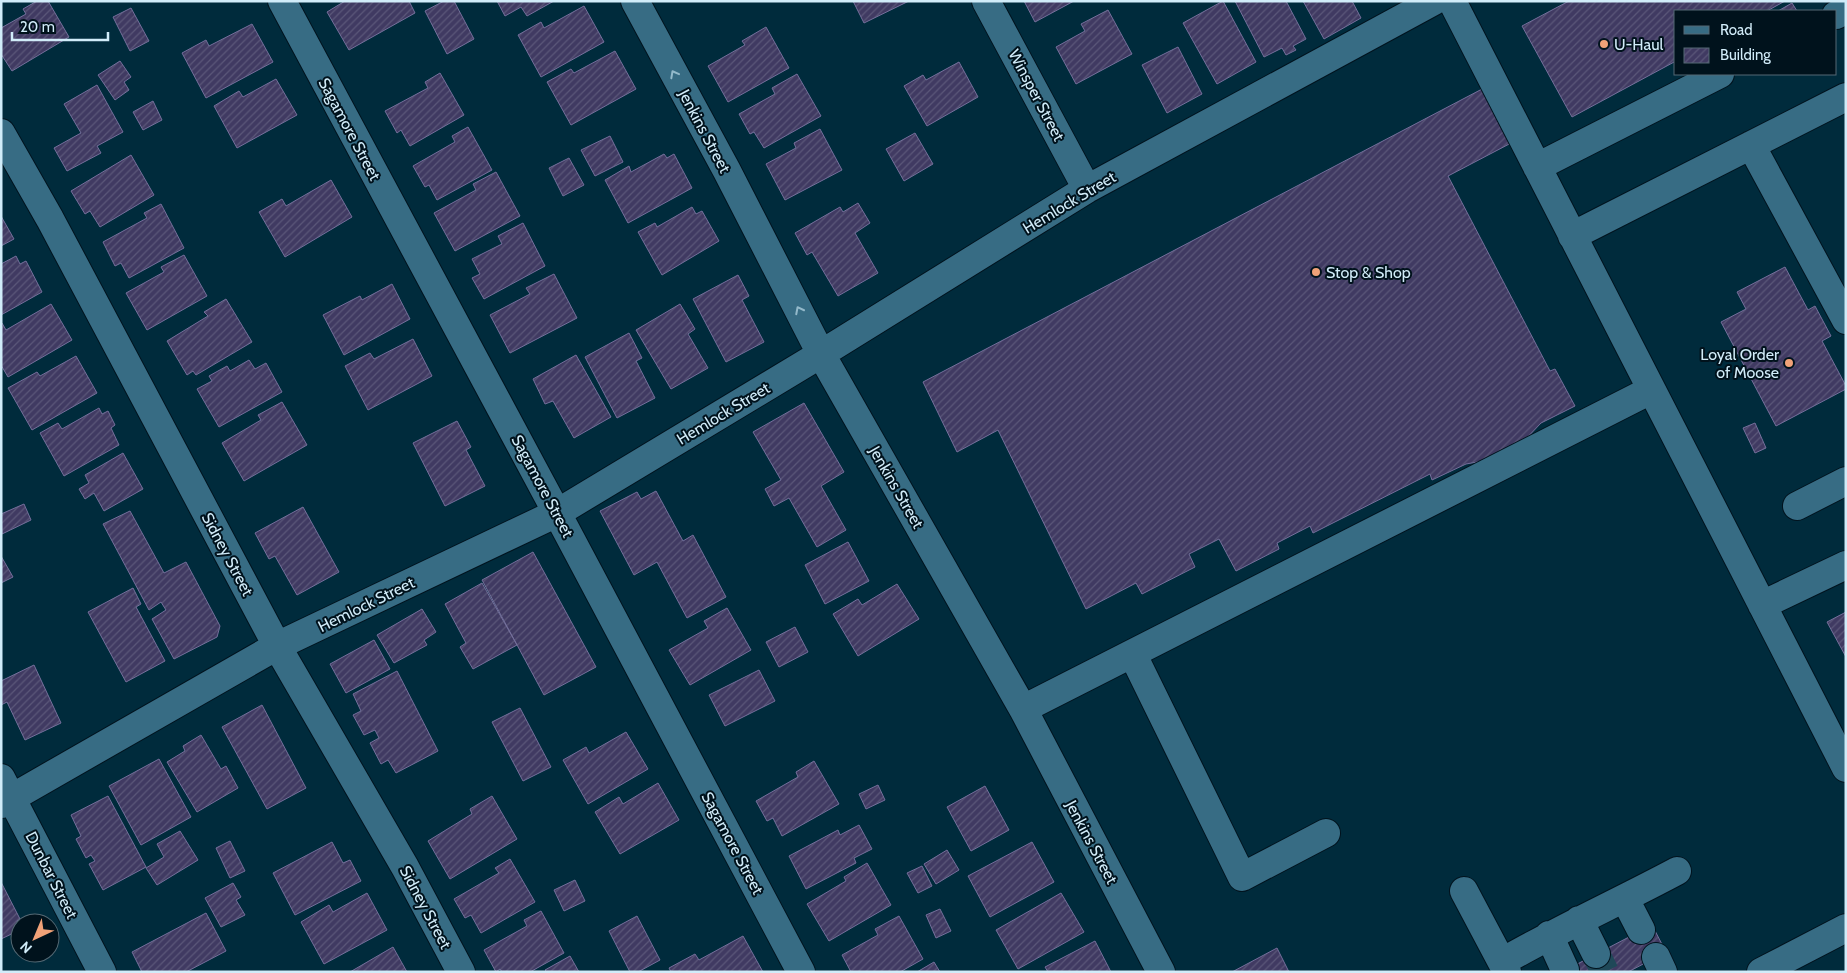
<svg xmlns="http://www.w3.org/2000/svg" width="1847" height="973" viewBox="0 0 1847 973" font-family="Cabin,sans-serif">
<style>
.building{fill:url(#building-hatch);stroke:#746f9b}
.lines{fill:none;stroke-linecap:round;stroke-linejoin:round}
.minor-tunnel{stroke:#1f4858;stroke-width:28;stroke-dasharray:28 14;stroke-linecap:butt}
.minor-casing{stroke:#00131e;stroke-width:30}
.minor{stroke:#376c84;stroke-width:28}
.oneway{stroke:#93b9ca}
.poi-dot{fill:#f0a278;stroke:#00121c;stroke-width:2}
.labels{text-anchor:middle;stroke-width:4;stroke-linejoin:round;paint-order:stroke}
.poi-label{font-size:16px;fill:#d1ecf9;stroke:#00121c;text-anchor:start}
.street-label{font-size:16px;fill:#d1ecf9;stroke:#00121c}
</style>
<defs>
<pattern id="building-hatch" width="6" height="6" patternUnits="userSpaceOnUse" patternTransform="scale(1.25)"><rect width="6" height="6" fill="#403a62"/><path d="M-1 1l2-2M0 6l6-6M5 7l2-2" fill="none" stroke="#5b5779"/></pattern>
</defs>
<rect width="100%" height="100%" fill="#002b3c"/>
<path class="building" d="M37,1H48L69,37L12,71L1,54V28L26,14L23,9Z
M345,1H409L415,13L349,50L327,12Z
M444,1H454L474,39L447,54L425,11Z
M497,1H554L527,16L521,7L505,16Z
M853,1H909L864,23Z
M1024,1H1074L1035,22Z
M1223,1L1256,62L1217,84L1183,23Z
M1235,1H1286L1306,39L1293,46L1296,50L1286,55L1282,48L1264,57Z
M1303,1H1352L1361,18L1324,39Z
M1569,1H1785L1767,11H1676V61L1572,117L1522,26Z
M1792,3L1797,11H1778Z
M584,6L604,42L541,77L518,35L541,22L544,28Z
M131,8L149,41L130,51L113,17Z
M1108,10L1132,54L1076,84L1056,47L1085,31L1081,24Z
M252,24L273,62L206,98L182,53L206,40L209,46Z
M766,27L789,68L728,102L708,66L745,45L742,41Z
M1178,47L1202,94L1167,113L1142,65Z
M615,51L636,89L571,125L547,82L571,69L574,73Z
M120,61L131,77L124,82L129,90L115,100L98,75Z
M959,62L978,97L927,126L904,86L923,75L926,80Z
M440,73L464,115L410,146L401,130L397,133L385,111L428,88L425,82Z
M797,74L821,116L764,148L754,132L750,134L739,114L775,94L772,88Z
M276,79L297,115L237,148L214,106L239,91L243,97Z
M97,85L123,132L97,146L101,153L67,171L54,148L81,133L64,104Z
M1484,88L1513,142L1448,176L1550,371L1555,369L1575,406L1541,423L1523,442L1483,461L1466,464L1432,480L1430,474L1313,533L1310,526L1277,543L1279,549L1236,571L1219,539L1189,554L1195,567L1142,594L1136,583L1086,609L998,430L957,452L923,382Z
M153,101L162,120L143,130L133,112Z
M468,127L492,170L437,200L429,185L425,187L413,166L455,142L452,136Z
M820,129L842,170L785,200L766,164L796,148L794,143Z
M915,133L933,164L904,181L886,149Z
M610,136L623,162L595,176L581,150Z
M664,154L667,158L674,154L692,188L628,223L605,180L629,166L631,172Z
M131,155L154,195L100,227L90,211L85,214L71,191Z
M569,158L584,185L563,196L549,168Z
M496,172L520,216L455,251L434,213L476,190L473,184Z
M331,180L352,217L285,257L259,212L282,199L286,206Z
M858,203L870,223L855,233L878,273L838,296L812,252L807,255L795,233L840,207L843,212Z
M161,204L184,248L129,278L121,263L115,266L103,242L147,218L144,213Z
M692,207L696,214L702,211L719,241L662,275L638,232L655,223L657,227Z
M1,216L14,239L1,246Z
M523,223L545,266L484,299L472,278L480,274L472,259L502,244L498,236Z
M184,255L207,296L147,330L126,293L164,272L161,267Z
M16,256L20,264L26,261L42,292L1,315V264Z
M1785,267L1808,310L1815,306L1831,336L1822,341L1846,386V389L1776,426L1721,322L1746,309L1737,292Z
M554,274L577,318L510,353L490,315L530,294L526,288Z
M738,275L749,296L742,300L764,342L726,362L693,299Z
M392,284L410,319L344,355L323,315L360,296L362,300Z
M226,299L252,342L196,375L193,371L187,375L167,341L208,316L204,312Z
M51,304L72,340L8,377L1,365V324L2,323L6,330Z
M680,304L695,329L688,334L708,368L671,389L636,330Z
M629,333L642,358L636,361L655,398L617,418L585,357Z
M413,339L432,376L368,410L345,366L370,353L374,359Z
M576,355L611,417L574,438L553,401L545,404L533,379Z
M76,356L97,393L32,430L8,388L37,372L40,376Z
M249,360L255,369L266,363L282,392L219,427L197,389L212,381L209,376L227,366L230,371Z
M282,402L307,445L244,481L222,443L261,420L258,415Z
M804,403L844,472L821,486L846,530L817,547L789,498L774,506L765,489L781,480L753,432Z
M99,408L102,414L108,411L115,425L111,428L119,445L64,476L40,433L58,423L62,429Z
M457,421L471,447L466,450L485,486L445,506L413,443Z
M1755,423L1766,448L1755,453L1743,428Z
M123,453L143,489L104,511L94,493L85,499L79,489L89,483L85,475Z
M656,491L683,541L693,535L726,597L687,618L657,562L634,575L600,511L637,492L641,499Z
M24,504L31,520L2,534L1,514Z
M303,507L339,572L297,595L275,556L269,559L255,533Z
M130,511L164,573L186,562L220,626L217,637L174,659L152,619L166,610L161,602L149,610L103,524Z
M848,542L869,581L825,604L805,565Z
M533,552L596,667L544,695L482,580Z
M1,556L13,577L1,583Z
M482,583L517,645L473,669L460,647L466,643L445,604Z
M897,584L919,619L858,656L833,614L858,599L862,605Z
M133,588L141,604L136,607L165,661L126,682L88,612Z
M727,608L751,650L690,685L669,650L708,628L704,621Z
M422,609L436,632L424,640L427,645L394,663L377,635Z
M1846,612V657L1827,622Z
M795,627L808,652L779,667L766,642Z
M374,640L390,669L346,693L330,664Z
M34,665L61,723L25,740L7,702L1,705V681Z
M759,670L775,701L725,726L709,695Z
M397,671L438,751L396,773L388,760L381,764L370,743L379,738L375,730L364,735L353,715L361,711L353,694Z
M262,705L306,788L267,809L222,727Z
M520,708L551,767L523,781L492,722Z
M626,732L648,769L588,804L563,760L586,747L589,753Z
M201,735L221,769L226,766L238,788L197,812L167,762L185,751L183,746Z
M159,759L191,817L141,845L109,786Z
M814,761L839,804L782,836L773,818L767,821L756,801L798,777L796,772Z
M658,783L679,820L620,854L595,812L619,797L623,804Z
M878,785L885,800L866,809L859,794Z
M985,786L1009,830L971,851L947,807Z
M108,796L146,867L103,890L89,864L95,861L91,855L86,858L76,839L81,836L71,815Z
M492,796L517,839L450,879L428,841L472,814L470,809Z
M859,825L872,849L854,858L856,863L806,889L789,856L838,830L840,835Z
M180,831L198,860L157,885L146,868L164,857L157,844Z
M230,841L245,871L230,878L216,848Z
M332,842L343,863L350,860L361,881L295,915L273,873Z
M1032,842L1054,882L990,917L968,876Z
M947,850L959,870L936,884L924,864Z
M510,859L535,902L481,933L471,915L465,918L454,899L499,873L495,868Z
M867,863L891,905L829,941L807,904L846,881L844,877Z
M922,866L932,886L918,893L907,873Z
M575,880L585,901L564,911L554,890Z
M1,882L20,919L17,921L20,930L1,939Z
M233,883L241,897L236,900L245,915L221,927L205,898Z
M367,893L387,930L324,964L301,922L329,905L333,912Z
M1061,893L1084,932L1018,969L996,930Z
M940,909L951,931L936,938L926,915Z
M541,911L564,953L530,972H502L500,969L496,972L484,950L527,926L524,920Z
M206,913L226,951L186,972H142L132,952Z
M637,916L660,960L638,972H630L609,931Z
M899,916L923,959L900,972H851L842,955L878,935L875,929Z
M1652,925L1666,952L1628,972H1562Z
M743,936L763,972H671L669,968L695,954L699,960Z
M1095,941L1111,972H1048L1045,967Z
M393,947L407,972H350Z
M1277,948L1289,972H1232Z
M570,956L579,972H547L545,970Z
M934,962L940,972H917Z"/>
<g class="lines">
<path class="minor-tunnel" d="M1596,954L1605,972"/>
<g class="minor-casing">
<path id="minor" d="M282,1L557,513L801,972
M635,1L727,171L821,354L1023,709L1161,972
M986,1L1087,189
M1452,1L1846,768
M1836,15L1846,10
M1,133L50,219L277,646L405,867L461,972
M1751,145L1846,320
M1537,167L1720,74
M1572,236L1846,97
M1797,506L1846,481
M1762,605L1846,565
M1133,655L1242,877L1326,833
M1023,709L1651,390
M1,778L102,972
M1,804L277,646L557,513L821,354L1087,189L1434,1
M1464,891L1507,972
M1625,899L1641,930
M1579,920L1596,954
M1549,935L1565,970
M1656,957L1663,972
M1502,962C1559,929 1619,902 1677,871
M1761,972L1846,928"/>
</g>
<use href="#minor" class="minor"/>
</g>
<defs><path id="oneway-chevron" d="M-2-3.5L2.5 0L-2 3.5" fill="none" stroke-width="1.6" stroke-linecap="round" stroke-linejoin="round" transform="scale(1.25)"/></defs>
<g class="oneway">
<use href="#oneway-chevron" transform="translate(674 74) rotate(-118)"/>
<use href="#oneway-chevron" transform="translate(799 310) rotate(-117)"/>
</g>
<g class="poi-dot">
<circle cx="1604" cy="44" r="5"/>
<circle cx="1316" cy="272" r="5"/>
<circle cx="1789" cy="363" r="5"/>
</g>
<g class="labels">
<g class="poi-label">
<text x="1614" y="50">U-Haul</text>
<text x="1326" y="278">Stop &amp; Shop</text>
<text x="1779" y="360" text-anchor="end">Loyal Order<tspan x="1779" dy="18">of Moose</tspan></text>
</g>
<g class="street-label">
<text transform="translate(1037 95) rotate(62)" y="6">Winsper Street</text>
<text transform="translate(350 129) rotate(62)" y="6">Sagamore Street</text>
<text transform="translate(705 131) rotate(62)" y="6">Jenkins Street</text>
<text transform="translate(1069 202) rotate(-31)" y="6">Hemlock Street</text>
<text transform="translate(723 413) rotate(-31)" y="6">Hemlock Street</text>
<text transform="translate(543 486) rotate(62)" y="6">Sagamore Street</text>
<text transform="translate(897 487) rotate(60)" y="6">Jenkins Street</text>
<text transform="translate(228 554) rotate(62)" y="6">Sidney Street</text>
<text transform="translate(366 604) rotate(-26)" y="6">Hemlock Street</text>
<text transform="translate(1092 842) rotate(62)" y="6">Jenkins Street</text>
<text transform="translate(733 843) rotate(62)" y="6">Sagamore Street</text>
<text transform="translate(52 875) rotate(63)" y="6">Dunbar Street</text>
<text transform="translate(426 907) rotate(62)" y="6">Sidney Street</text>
</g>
</g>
<rect width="1847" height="973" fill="none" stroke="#d1ecf9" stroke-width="5"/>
<rect x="1674" y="10" width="162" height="65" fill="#00121c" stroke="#546974"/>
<rect x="1684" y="26" width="25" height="8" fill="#376c84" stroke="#546974"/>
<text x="1720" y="35" font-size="15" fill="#d1ecf9">Road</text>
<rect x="1684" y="48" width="25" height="15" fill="url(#building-hatch)" stroke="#546974"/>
<text x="1720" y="60" font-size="15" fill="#d1ecf9">Building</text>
<g transform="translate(35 938) rotate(224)"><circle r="24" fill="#00121c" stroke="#546974"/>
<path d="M0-4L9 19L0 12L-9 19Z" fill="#f0a278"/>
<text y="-8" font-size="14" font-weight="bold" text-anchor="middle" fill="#d1ecf9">N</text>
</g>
<path d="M12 32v8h96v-8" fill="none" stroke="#d1ecf9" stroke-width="2.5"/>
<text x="20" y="32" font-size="15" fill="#d1ecf9" stroke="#00121c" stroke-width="4" paint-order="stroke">20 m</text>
</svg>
